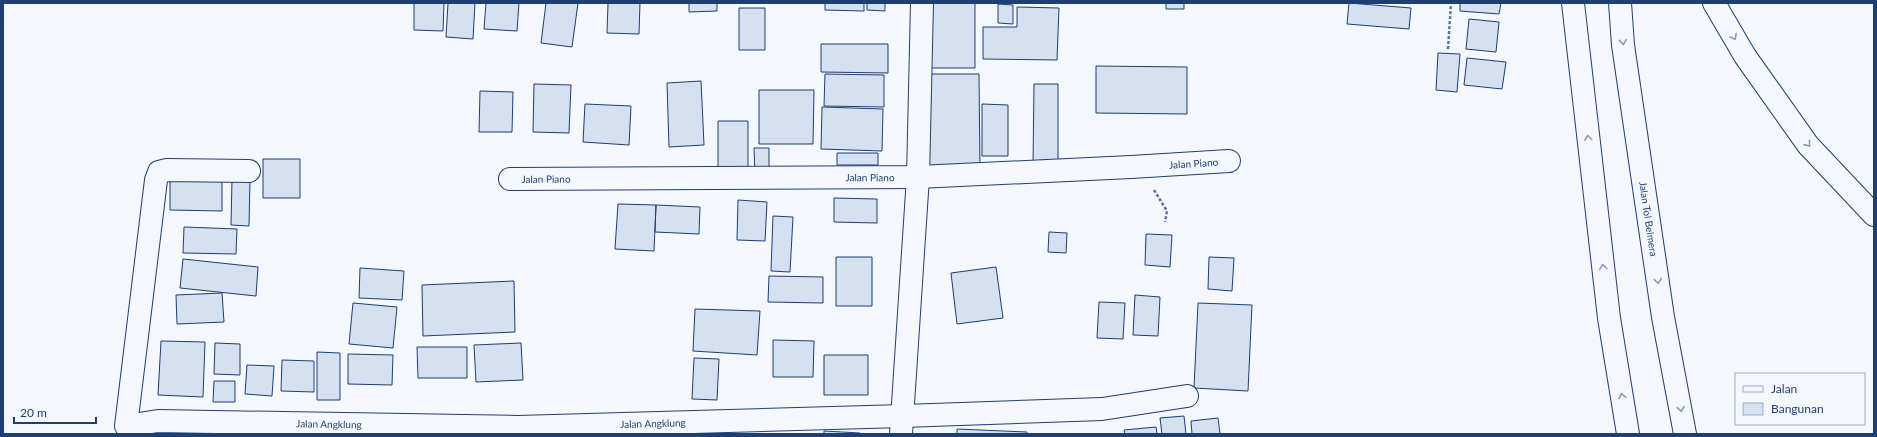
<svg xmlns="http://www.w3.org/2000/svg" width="1877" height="437" viewBox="0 0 1877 437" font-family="Lato,sans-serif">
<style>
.building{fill:#d5e0f0;stroke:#1d3f73}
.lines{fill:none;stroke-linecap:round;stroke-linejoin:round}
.minor-casing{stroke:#1d3f73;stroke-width:24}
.motorway-casing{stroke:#1d3f73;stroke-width:24}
.path{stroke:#5e769c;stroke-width:2.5;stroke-dasharray:3 2;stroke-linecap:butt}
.minor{stroke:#f4f7fb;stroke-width:22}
.motorway{stroke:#f4f7fb;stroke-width:22}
.oneway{stroke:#889bb7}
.labels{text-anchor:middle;stroke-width:3;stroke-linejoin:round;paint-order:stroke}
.street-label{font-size:10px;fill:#1d3f73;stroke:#f4f7fb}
</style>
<rect width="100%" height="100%" fill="#f4f7fb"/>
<path class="building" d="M414,3H444L443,31L414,30Z
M448,3H475L473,39L446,37Z
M486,3H519L517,31L484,29Z
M546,3H578L572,47L541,43Z
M608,3H640L639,34L607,33Z
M689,3H717V11L689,12Z
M825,3H864V11L825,10Z
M867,3H885V11L867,10Z
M931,3H975V68H930Z
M1166,3H1184V9H1166Z
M1349,3L1411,8L1409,29L1347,24Z
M1460,3H1501L1499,14L1460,11Z
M998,4L1013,5V24L998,23Z
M1017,7L1059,8L1057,60L983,59V27H1017Z
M739,8H765V50H739Z
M1469,19L1499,22L1496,52L1466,49Z
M821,44H888V73L821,72Z
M1438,53L1460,54L1457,92L1436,90Z
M1467,58L1506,62L1502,89L1464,85Z
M1096,66L1187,67V114L1096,113Z
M825,74L884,75V107L824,106Z
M923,74H979L980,171L922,169Z
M701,81L704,145L669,147L667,83Z
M534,84L571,85L569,133L533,132Z
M1034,84H1058V164H1033Z
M759,90H814L813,144H759Z
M480,91L513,92L512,132H479Z
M585,104L631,106L629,145L583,142Z
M982,104L1008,105V156H982Z
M822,107L883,109L882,151L821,149Z
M718,121H748V171H718Z
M754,148H769V175L755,174Z
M837,153H878V165H837Z
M263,159H300V198H263Z
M170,179L222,180V211L170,210Z
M232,180H250L249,226L231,225Z
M834,198L877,199V223L834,222Z
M738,200L767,202L765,241L737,240Z
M618,204L656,205L654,251L615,249Z
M656,205L700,207L699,234L655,232Z
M773,216L793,217L790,272L771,271Z
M184,227L237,229L236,254L183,253Z
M1049,232L1067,233L1066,253L1048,252Z
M1146,234L1172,235L1170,267L1145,265Z
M836,257H872V306H836Z
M1209,257L1234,258L1232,291L1208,289Z
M183,259L258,267L256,296L180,288Z
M996,267L1003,318L957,324L951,273Z
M360,268L404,271L402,300L359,298Z
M769,276L823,277V303L768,302Z
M514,281L515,332L423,336L422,285Z
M222,293L224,322L177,324L176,295Z
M1135,295L1160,297L1158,336L1133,335Z
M1099,302L1125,303L1123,339L1097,338Z
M353,303L397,307L393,348L349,344Z
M1198,303L1252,305L1248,391L1194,388Z
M695,309L760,311L757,355L693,351Z
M773,340L814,341L813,377H773Z
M161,341L205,342L203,397L158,395Z
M215,343L240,344V375L214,374Z
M521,343L523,380L476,382L474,345Z
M417,347H467V378H418Z
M317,352L340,353V400H317Z
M348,354L393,355L392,385L348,384Z
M824,355H868V395H824Z
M694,358L719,359L717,400L692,399Z
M282,360L314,361V392L281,391Z
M247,365L274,366L272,396L245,394Z
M214,381H235V402H213Z
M1184,416L1186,434H1162L1160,418Z
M1218,418L1220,434H1192L1191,421Z
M1156,427L1157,434H1125L1124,430Z
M957,429L1027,432V434H957Z
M824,431L860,433V434H824Z"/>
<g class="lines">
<g class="minor-casing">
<g id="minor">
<path id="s1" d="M249,171L167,170L159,172L156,180L126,426L158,421L518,427L903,416L1102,409L1187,396"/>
<path id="s2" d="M510,179L918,177L1131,167L1229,161"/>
<path d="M901,434L918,177L922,3"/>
</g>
</g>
<g class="motorway-casing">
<g id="motorway">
<path d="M1573,3L1609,318L1628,434"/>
<path id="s3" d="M1620,3L1623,45L1663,317L1685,434"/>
<path d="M1714,3L1745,56L1808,145L1874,215"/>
</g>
</g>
<path class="path" d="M1448,49L1451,3
M1154,190L1167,211L1165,222"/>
<use href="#minor" class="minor"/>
<use href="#motorway" class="motorway"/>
</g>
<defs><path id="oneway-chevron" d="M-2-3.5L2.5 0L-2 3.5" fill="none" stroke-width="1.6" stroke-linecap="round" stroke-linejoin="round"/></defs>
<g class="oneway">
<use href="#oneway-chevron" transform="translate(1734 37) rotate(60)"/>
<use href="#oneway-chevron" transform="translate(1623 42) rotate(84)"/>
<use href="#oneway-chevron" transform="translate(1588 138) rotate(-97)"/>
<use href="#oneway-chevron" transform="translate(1808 144) rotate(51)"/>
<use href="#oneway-chevron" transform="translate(1603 267) rotate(-97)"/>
<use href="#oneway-chevron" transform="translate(1658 281) rotate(82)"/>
<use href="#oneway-chevron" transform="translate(1622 396) rotate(-100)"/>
<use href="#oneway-chevron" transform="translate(1681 409) rotate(79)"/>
</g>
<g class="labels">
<g class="street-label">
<text dy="4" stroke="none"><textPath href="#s2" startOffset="684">Jalan Piano</textPath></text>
<text dy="4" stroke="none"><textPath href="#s2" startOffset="360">Jalan Piano</textPath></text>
<text dy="4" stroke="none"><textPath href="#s2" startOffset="36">Jalan Piano</textPath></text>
<text dy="4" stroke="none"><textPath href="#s3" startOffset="218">Jalan Tol Belmera</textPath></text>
<text dy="4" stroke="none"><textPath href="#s1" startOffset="874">Jalan Angklung</textPath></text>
<text dy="4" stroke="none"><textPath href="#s1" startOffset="550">Jalan Angklung</textPath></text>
</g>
</g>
<rect width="1877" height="437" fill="none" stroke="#1d3f73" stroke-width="8"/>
<rect x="1735" y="373" width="130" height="52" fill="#f4f7fb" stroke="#9eadc5"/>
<rect x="1743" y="386" width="20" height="6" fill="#f4f7fb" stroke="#9eadc5"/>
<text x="1771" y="393" font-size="12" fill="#1d3f73">Jalan</text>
<rect x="1743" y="403" width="20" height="12" fill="#d5e0f0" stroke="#9eadc5"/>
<text x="1771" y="413" font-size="12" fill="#1d3f73">Bangunan</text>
<path d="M14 417v6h82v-6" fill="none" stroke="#1d3f73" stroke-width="2"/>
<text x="20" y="417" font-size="12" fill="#1d3f73" stroke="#f4f7fb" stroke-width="3" paint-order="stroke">20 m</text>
</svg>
